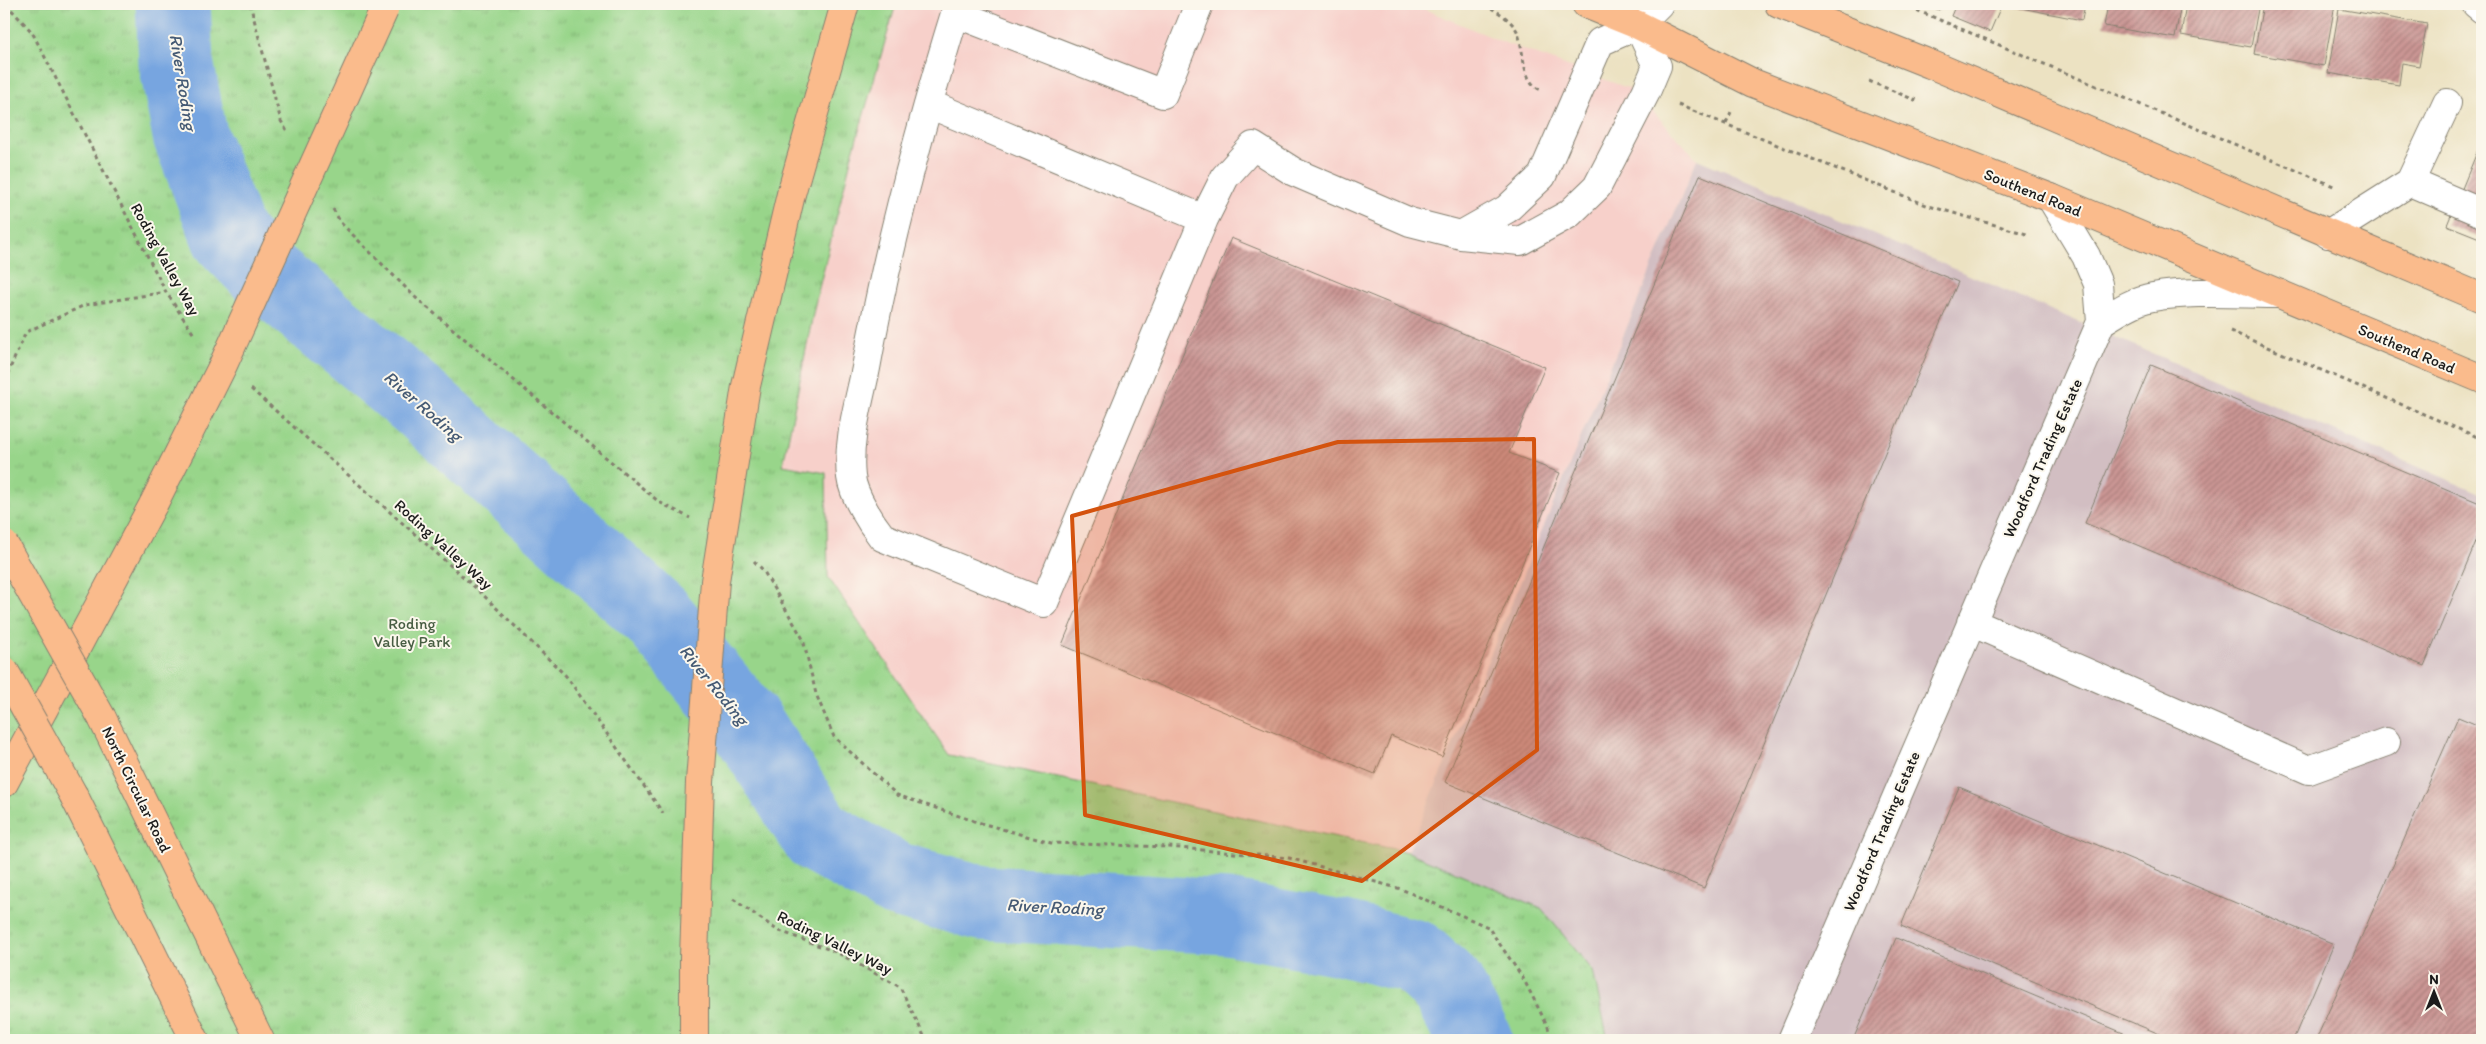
<svg xmlns="http://www.w3.org/2000/svg" width="2486" height="1044" viewBox="0 0 2486 1044" font-family="Itim,sans-serif">
<style>
.built{fill:#f7d0ca}
.industrial{fill:#d2bec2}
.park{fill:url(#park-tufts);stroke:#5a7853}
.water{fill:url(#water-rules);stroke:#4a607e}
.lines{fill:none;stroke-linecap:round;stroke-linejoin:round}
.river{stroke:#77a5e0;stroke-width:75}
.building{fill:url(#building-hatch)}
.minor-casing{stroke:#847f6f;stroke-width:30}
.highway-casing{stroke:#847f6f;stroke-width:30}
.path{stroke:#847f6f;stroke-width:3;stroke-dasharray:4 4;stroke-linecap:butt}
.minor{stroke:#fff;stroke-width:28}
.highway{stroke:#fabb8c;stroke-width:28}
.highway-bridge-casing{stroke:#847f6f;stroke-width:30;stroke-linecap:butt}
.highway-bridge{stroke:#fabb8c;stroke-width:28}
.marked{fill:#d4530e;fill-opacity:0.2;stroke:#d4530e;stroke-width:4;stroke-linejoin:round}
.labels{text-anchor:middle;stroke-width:4;stroke-linejoin:round;paint-order:stroke}
.street-label{font-size:16px;fill:#1c1c1c;stroke:#fbf7ec}
.park-label{font-size:16px;fill:#475d42;stroke:#fbf7ec}
.water-label{font-size:18px;font-style:italic;fill:#455a74;stroke:#fbf7ec}
</style>
<defs>
<pattern id="park-tufts" width="24" height="20" patternUnits="userSpaceOnUse" patternTransform="scale(1.25)"><rect width="24" height="20" fill="#98d58a"/><path d="M3 7l-1-3M5 7V3M7 7l1-3M15 17l-1-3M17 17v-4M19 17l1-3" fill="none" stroke="#82b676"/></pattern>
<pattern id="water-rules" width="6" height="5" patternUnits="userSpaceOnUse" patternTransform="scale(1.25)"><rect width="6" height="5" fill="#77a5e0"/><path d="M0 2.5h6" fill="none" stroke="#6186b5"/></pattern>
<pattern id="building-hatch" width="6" height="6" patternUnits="userSpaceOnUse" patternTransform="scale(1.25)"><rect width="6" height="6" fill="#cb9694"/><path d="M-1 1l2-2M0 6l6-6M5 7l2-2" fill="none" stroke="#a47a78"/></pattern>
</defs>
<rect width="100%" height="100%" fill="#fbf7ec"/>
<filter id="ink" filterUnits="userSpaceOnUse"><feTurbulence type="fractalNoise" baseFrequency=".02" numOctaves="2"/><feDisplacementMap in="SourceGraphic" scale="10" xChannelSelector="R" yChannelSelector="G"/><feConvolveMatrix kernelMatrix="1 2 1 2 8 2 1 2 1" color-interpolation-filters="sRGB"/></filter>
<filter id="wash" filterUnits="userSpaceOnUse"><feTurbulence type="fractalNoise" baseFrequency=".0096" numOctaves="4" result="noise"/><feDisplacementMap in="SourceGraphic" scale="20" xChannelSelector="R" yChannelSelector="G"/><feGaussianBlur stdDeviation="1.12" result="paint"/><feColorMatrix in="noise" values="0 0 0 0 0 0 0 0 0 0 0 0 0 0 0 0 0 1.4 0 .05"/><feComposite in="paint" operator="in"/></filter>
<g filter="url(#wash)">
<rect width="100%" height="100%" fill="#ece2c2"/>
<path class="built" d="M896,4H1412L1508,44L1633,90L1697,159L1408,852L949,755L828,577L826,473L783,466L815,304L852,155Z"/>
<path class="industrial" d="M1697,159L2482,494V1040H1608L1593,971L1408,852Z"/>
<path class="park" d="M4,4H896L852,155L815,304L783,465L826,473L828,577L949,755L1408,852L1541,908L1593,971L1608,1040H4Z"/>
<path class="water" d="M1436,934L1498,1021L1502,1040H1447L1425,999Z"/>
<g class="lines">
<path class="river" d="M173,4L176,62L190,135L229,237L264,273L429,410L657,616L749,728L818,836L897,880L982,903L1227,917L1340,938L1415,957L1447,986L1475,1040"/>
</g>
<g id="blocks">
<path class="building" d="M1924,4H1942L1939,10Z
M1956,4H1995L2001,6L1990,32L1951,16Z
M2017,4H2085L2082,20L2016,7Z
M2108,4H2181L2175,38L2104,26Z
M2186,4H2259L2251,47L2181,35Z
M2263,4H2335L2324,66L2254,54Z
M2339,9L2427,24L2419,66L2402,63L2399,85L2328,73Z
M2482,140V239L2447,225Z
M1700,175L1958,282L1904,407L1704,888L1445,782Z
M1231,238L1545,367L1509,453L1560,473L1442,757L1391,736L1375,774L1062,645Z
M2151,365L2482,504V527L2424,666L2085,523Z
M2458,717L2482,727V1040H2316Z
M1959,787L2334,944L2293,1040H2174L1901,926Z
M1896,938L2140,1040H1853Z"/>
</g>
</g>
<g filter="url(#ink)">
<use href="#blocks" fill-opacity="0" stroke="#847f6f" stroke-width="1"/>
<g class="lines">
<g class="minor-casing">
<path id="minor" d="M958,4C921,123 888,245 866,368C859,403 847,441 851,477C853,495 871,523 882,537L1044,603L1204,219
M2476,4L2482,9
M955,13L1163,94L1199,4
M929,104L1204,219L1225,177L1253,146L1294,172L1410,222L1461,235L1520,241L1569,214L1597,187L1646,92L1657,66L1638,25
M2410,182L2447,103
M2328,234L2410,182L2482,213
M1461,235L1507,209L1542,176L1600,42L1638,25L1659,4
M2101,322C2117,312 2135,300 2153,297C2192,290 2240,294 2280,294
M1971,622L2309,770L2386,742
M1792,1040L2101,322L2098,284L2086,256L2051,198"/>
</g>
<g class="highway-casing">
<path id="highway" d="M1586,4L1638,25L1753,83L2051,198L2482,379
M1779,4L1930,64L2482,298
M102,718L260,1040
M4,783L154,503
M74,796L195,1040"/>
</g>
<path class="path" d="M6,4L32,32L166,292L195,336
M250,4L281,121L288,133
M1484,4C1495,10 1511,19 1517,31C1525,49 1520,81 1541,90
M1902,4L2336,187
M1869,81L1915,100L1916,97
M1678,105L1929,206L2030,235
M1726,123L1731,112
M333,209L341,223L416,298L659,502L690,518
M2230,331L2482,439
M4,382L26,332L85,305L166,292
M251,389L477,589L566,676L663,813
M754,561L763,570L803,639L816,694L834,737L897,795L974,821L1051,843L1169,847L1289,858L1401,889L1488,927L1523,978L1548,1027L1551,1040
M733,899L777,930L836,952L900,987L926,1040"/>
<use href="#minor" class="minor"/>
<use href="#highway" class="highway"/>
<g class="highway-bridge-casing">
<path id="highway-bridge" d="M154,503L223,365L384,10
M4,544L102,718
M4,670L74,796
M694,1040V958L700,782L715,581L746,386L791,194L845,4"/>
</g>
<use href="#highway-bridge" class="highway-bridge"/>
</g>
</g>
<path class="marked" d="M1534,439L1537,750L1362,881L1085,815L1072,516L1338,442Z"/>
<g class="labels">
<g class="street-label">
<text transform="translate(2033 192) rotate(22)" y="6">Southend Road</text>
<text transform="translate(166 259) rotate(61)" y="6">Roding Valley Way</text>
<text transform="translate(2407 348) rotate(23)" y="6">Southend Road</text>
<text transform="translate(2042 458) rotate(-66)" y="6">Woodford Trading Estate</text>
<text transform="translate(444 544) rotate(42)" y="6">Roding Valley Way</text>
<text transform="translate(137 789) rotate(64)" y="6">North Circular Road</text>
<text transform="translate(1881 831) rotate(-67)" y="6">Woodford Trading Estate</text>
<text transform="translate(835 942) rotate(26)" y="6">Roding Valley Way</text>
</g>
<g class="park-label">
<text x="412" y="629">Roding<tspan x="412" dy="18">Valley Park</tspan></text>
</g>
<g class="water-label">
<text transform="translate(183 82) rotate(81)" y="6">River Roding</text>
<text transform="translate(423 406) rotate(41)" y="6">River Roding</text>
<text transform="translate(714 685) rotate(51)" y="6">River Roding</text>
<text transform="translate(1055 907) rotate(3)" y="6">River Roding</text>
</g>
</g>
<rect width="2486" height="1044" fill="none" stroke="#fbf7ec" stroke-width="20"/>
<g transform="translate(2434 992)" stroke="#fbf7ec" stroke-width="4" paint-order="stroke">
<path d="M0-4L9 19L0 12L-9 19Z" fill="#1c1c1c"/>
<text y="-8" font-size="14" font-weight="bold" text-anchor="middle" fill="#1c1c1c">N</text>
</g>
</svg>
